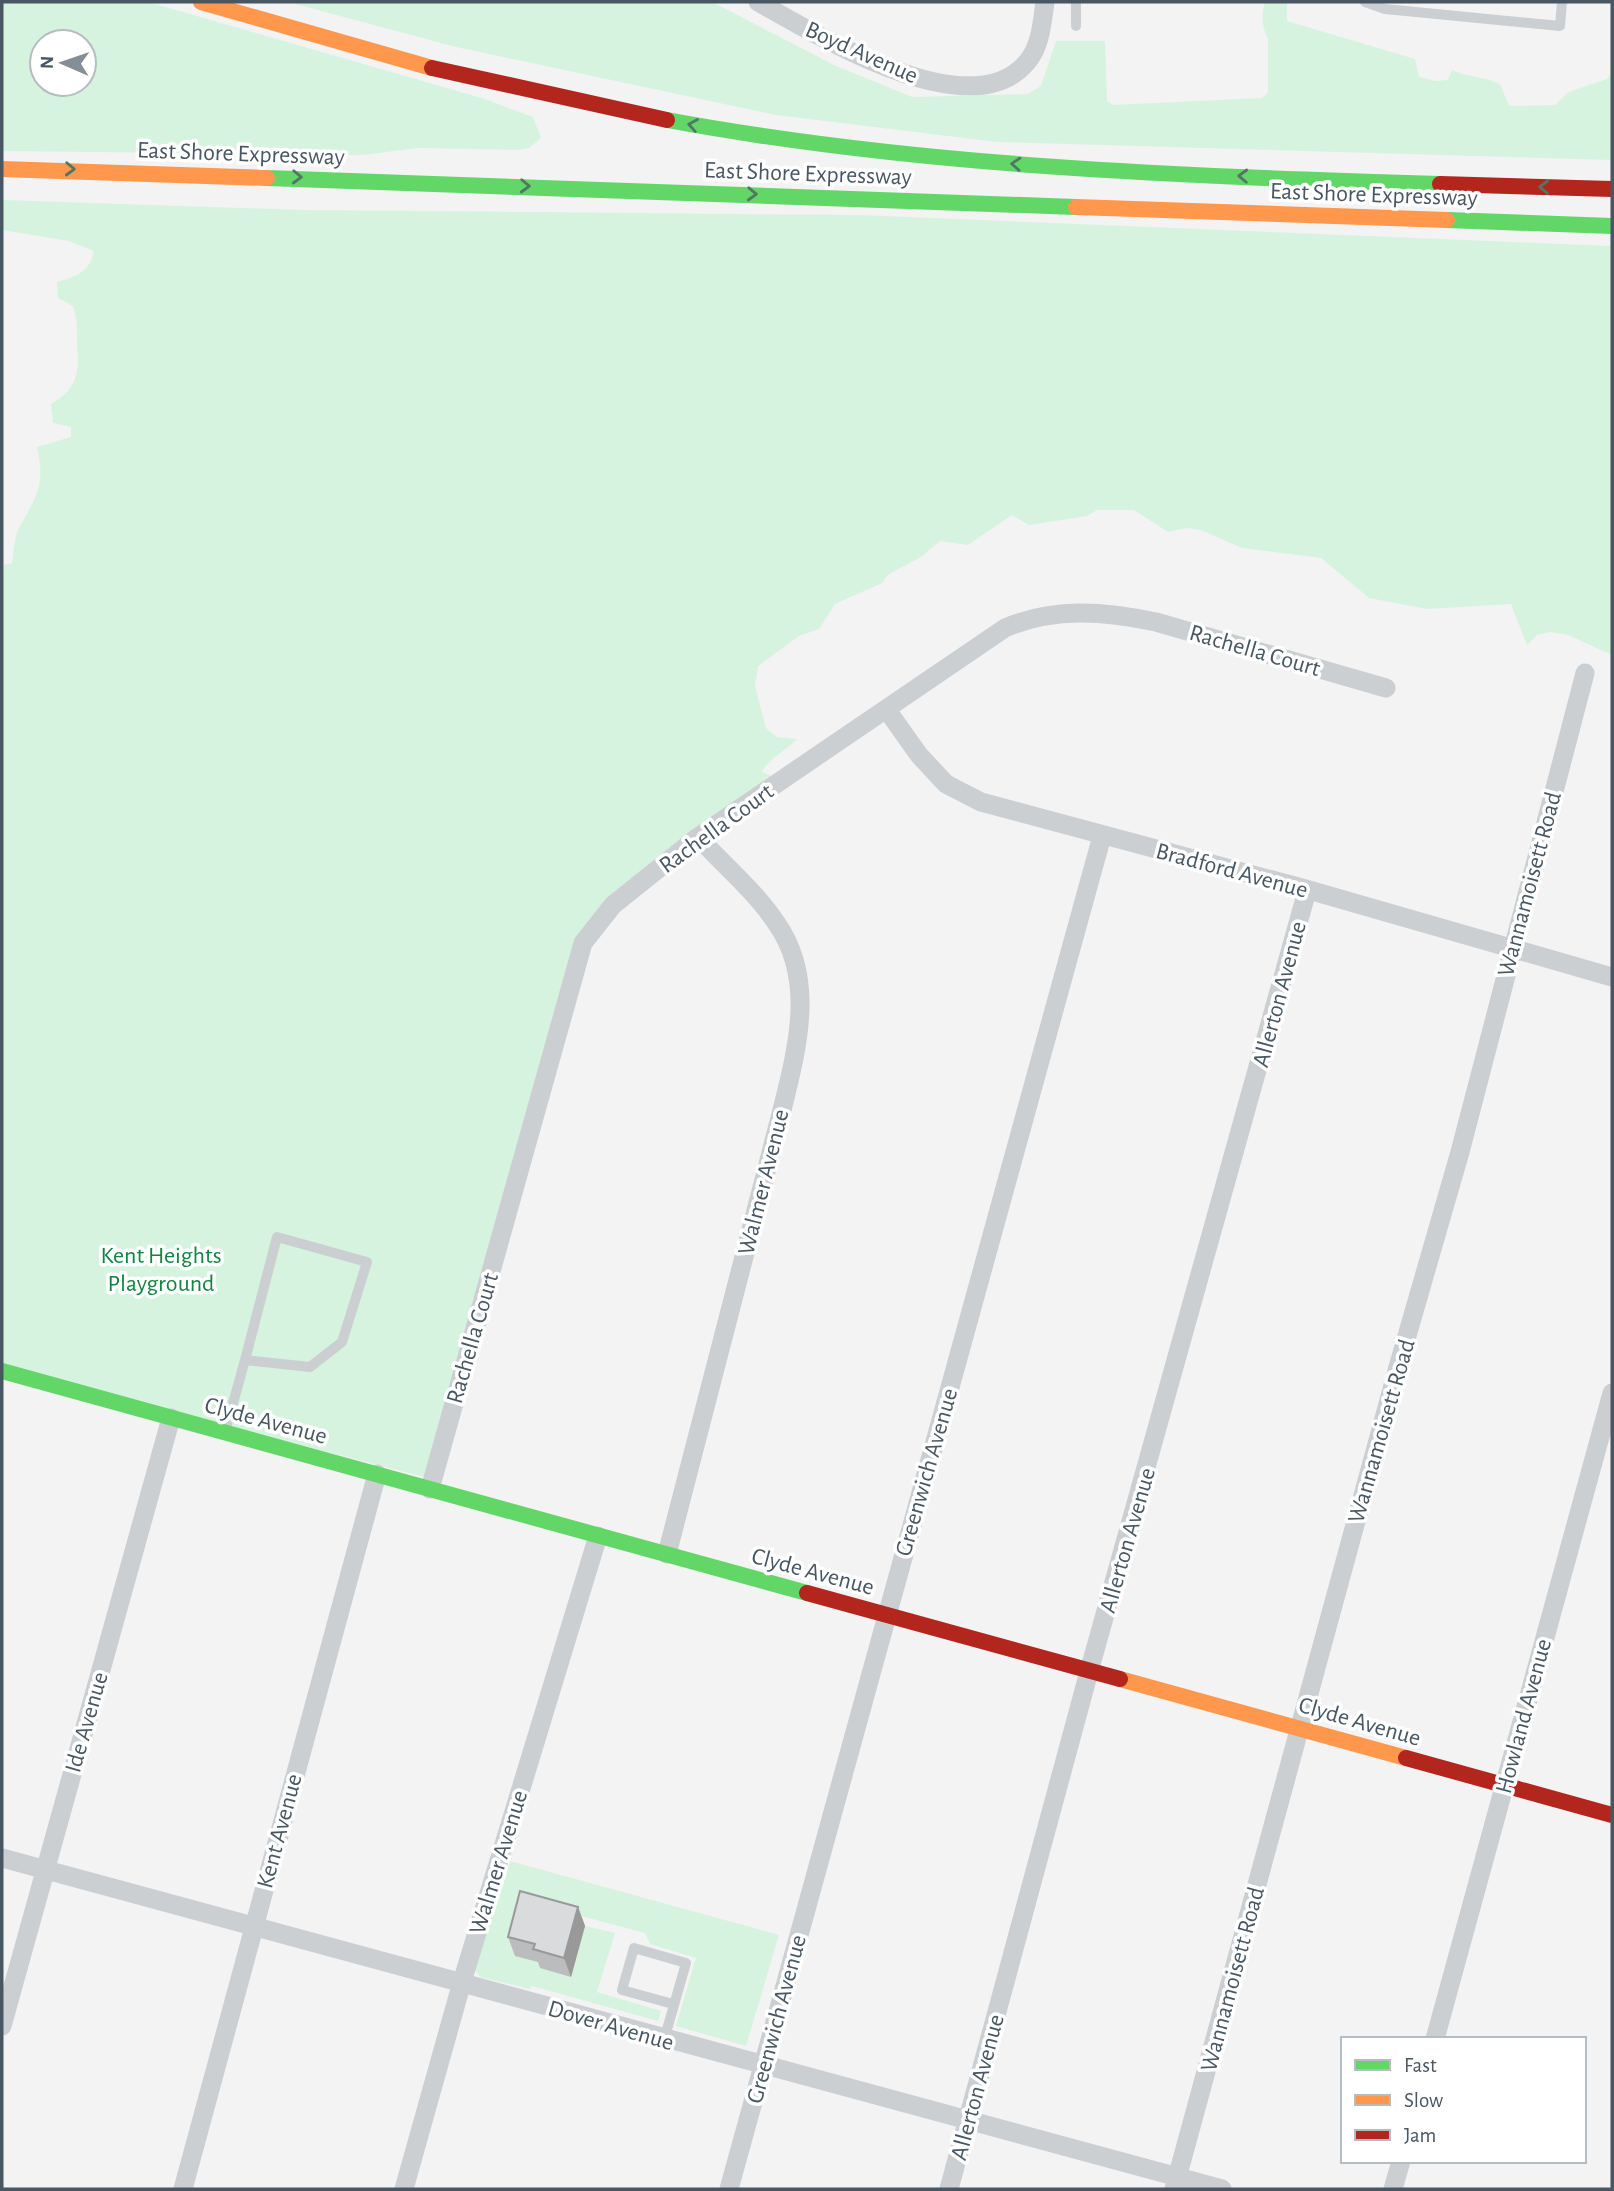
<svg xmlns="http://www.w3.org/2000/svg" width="1614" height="2191" viewBox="0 0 1614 2191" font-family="'Alegreya Sans',sans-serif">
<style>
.green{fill:#d6f3df;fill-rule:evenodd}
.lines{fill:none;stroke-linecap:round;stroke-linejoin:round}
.lane{stroke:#cccfd2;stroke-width:10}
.street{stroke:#cccfd2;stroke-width:19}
.fast{stroke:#63d668;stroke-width:16}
.slow{stroke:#ff974d;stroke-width:16}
.jam{stroke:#b3261e;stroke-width:16}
.wall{fill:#bbbcbd}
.shaded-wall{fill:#99999a}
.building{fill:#dadbdc;stroke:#99999a;stroke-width:2}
.oneway{stroke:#4f7763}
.labels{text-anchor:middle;stroke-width:7;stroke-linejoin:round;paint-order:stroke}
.street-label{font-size:24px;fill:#485761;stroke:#fff}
.park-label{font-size:24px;fill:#118440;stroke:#fff}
</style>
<rect width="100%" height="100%" fill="#f3f3f3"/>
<path class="green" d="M2,2H148L485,99L533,117L541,138L529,148L518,150L418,148L363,155L2,151ZM42,42H84V84H42Z
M288,2H712L834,65L912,97L1028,94L1041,86L1056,41H1105L1107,101L1113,105L1262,98L1268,92V39C1262,29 1261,14 1265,2H1287V21L1415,59L1419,77L1436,81L1448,80L1452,70C1467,77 1485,77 1500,84L1509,106L1555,105L1569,92L1607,79L1612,73V160L997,142L776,115L456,47Z
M2,200L304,210L859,215L1612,246V655L1568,635L1550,632L1537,635L1527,645L1511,604L1427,609L1369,598L1321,558L1242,548L1201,530L1187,528L1168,532L1134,510H1097L1087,516L1029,525L1012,515L968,545L940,541L921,557L889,574L882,583L835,604L819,629L799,636L758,666L755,686L766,728L777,737L797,739C787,751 770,756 762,772L772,776L577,936L432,1479L2,1368V590L4,565L12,563C14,553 14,539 18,530C36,497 46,486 37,447L71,437V427L53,423L51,404C80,388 79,369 77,340C77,328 77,317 73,306L58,298L57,282C77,276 89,273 94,251L69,241L2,230Z
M510,1861L779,1935L746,2046L676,2026L696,1958L650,1944L645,1933L566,1912L572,1972L585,1926L615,1933L597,1992L661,2011L658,2021L532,1986L530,1989L480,1977L474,1969C485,1932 501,1898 510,1861Z"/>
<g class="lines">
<path class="lane" d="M1365,2L1385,9L1560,26L1562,2
M1076,26V2
M225,1432L245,1360L310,1367L342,1342L367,1262L277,1237L245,1360
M664,2040L686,1963L634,1948L622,1990L673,2004"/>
<path class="street" d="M758,2C815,34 971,130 1027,62C1041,46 1042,22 1045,2
M887,710L919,755L946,784L981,802L1302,888L1612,977
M430,1489L583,943L613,905L698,837L1005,628C1054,607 1104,611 1156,622L1386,688
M667,1554L782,1110C797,1049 816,980 777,924C756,892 724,865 698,837
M2,1858L1222,2189
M2,2026L171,1418
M1435,2039L1612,1393
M183,2189L377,1474
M404,2189L462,1982L598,1536
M729,2189L1102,836
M949,2189L1090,1668L1307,891
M1174,2189L1398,1367L1460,1152L1585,673
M1393,2189L1401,2161"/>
<path class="fast" d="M667,120C922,167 1182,176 1440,184
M267,178L1076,207
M1447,220L1612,226
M2,1371L807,1593"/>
<path class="slow" d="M201,2L432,68
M2,169L267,178
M1076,207L1447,220
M1120,1679L1406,1758"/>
<path class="jam" d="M432,68L667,120
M1440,184L1612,189
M807,1593L1120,1679
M1406,1758L1612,1815"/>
</g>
<path class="wall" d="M578,1907L585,1926L571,1977L540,1968L538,1962L515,1956L508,1937Z"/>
<path class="shaded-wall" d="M578,1907L585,1926L571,1977L564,1958Z"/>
<path class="building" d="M520,1891L578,1907L564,1958L533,1949L535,1944L508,1937Z"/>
<defs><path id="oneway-chevron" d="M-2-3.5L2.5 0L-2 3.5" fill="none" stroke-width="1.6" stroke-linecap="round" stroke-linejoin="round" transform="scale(1.75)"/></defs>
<g class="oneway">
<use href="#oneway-chevron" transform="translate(693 125) rotate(-170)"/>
<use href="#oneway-chevron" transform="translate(1016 164) rotate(-176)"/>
<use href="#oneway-chevron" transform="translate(70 169) rotate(2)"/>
<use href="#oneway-chevron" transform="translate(1243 176) rotate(-178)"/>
<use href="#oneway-chevron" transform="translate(297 177) rotate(2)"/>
<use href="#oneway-chevron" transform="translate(525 186) rotate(2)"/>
<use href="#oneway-chevron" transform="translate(1544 187) rotate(-178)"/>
<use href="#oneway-chevron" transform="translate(752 194) rotate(2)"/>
</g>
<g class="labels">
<g class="street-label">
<text transform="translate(862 52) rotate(24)" y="8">Boyd Avenue</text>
<text transform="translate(241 153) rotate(2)" y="8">East Shore Expressway</text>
<text transform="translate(808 173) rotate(2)" y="8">East Shore Expressway</text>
<text transform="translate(1374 194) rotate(2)" y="8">East Shore Expressway</text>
<text transform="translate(1255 650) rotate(16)" y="8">Rachella Court</text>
<text transform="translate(716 828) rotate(-36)" y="8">Rachella Court</text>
<text transform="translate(1232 870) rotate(15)" y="8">Bradford Avenue</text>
<text transform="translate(1529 884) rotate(-75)" y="8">Wannamoisett Road</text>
<text transform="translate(1279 994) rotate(-75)" y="8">Allerton Avenue</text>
<text transform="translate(763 1182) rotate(-76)" y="8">Walmer Avenue</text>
<text transform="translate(472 1338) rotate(-74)" y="8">Rachella Court</text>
<text transform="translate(266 1420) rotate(15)" y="8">Clyde Avenue</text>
<text transform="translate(1381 1431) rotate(-74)" y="8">Wannamoisett Road</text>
<text transform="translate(926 1472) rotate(-74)" y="8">Greenwich Avenue</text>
<text transform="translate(1127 1540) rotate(-74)" y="8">Allerton Avenue</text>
<text transform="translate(813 1571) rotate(15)" y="8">Clyde Avenue</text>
<text transform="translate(1523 1716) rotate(-75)" y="8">Howland Avenue</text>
<text transform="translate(1360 1721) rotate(16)" y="8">Clyde Avenue</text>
<text transform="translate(86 1722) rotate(-74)" y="8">Ide Avenue</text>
<text transform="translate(279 1831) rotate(-75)" y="8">Kent Avenue</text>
<text transform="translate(498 1862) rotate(-73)" y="8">Walmer Avenue</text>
<text transform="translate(1232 1979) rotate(-75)" y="8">Wannamoisett Road</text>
<text transform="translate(776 2019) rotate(-75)" y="8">Greenwich Avenue</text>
<text transform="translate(611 2025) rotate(16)" y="8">Dover Avenue</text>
<text transform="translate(977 2087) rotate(-75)" y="8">Allerton Avenue</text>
</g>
<g class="park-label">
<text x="161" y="1263">Kent Heights<tspan x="161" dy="28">Playground</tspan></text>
</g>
</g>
<rect width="1614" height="2191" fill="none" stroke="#485761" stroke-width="7"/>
<rect x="1341" y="2037" width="245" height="126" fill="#ffffff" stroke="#b6bcc0" stroke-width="2"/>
<rect x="1355" y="2060" width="35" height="10" fill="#63d668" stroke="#b6bcc0" stroke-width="2"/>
<text x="1404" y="2072" font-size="21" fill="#485761">Fast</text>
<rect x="1355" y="2095" width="35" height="10" fill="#ff974d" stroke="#b6bcc0" stroke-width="2"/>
<text x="1404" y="2107" font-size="21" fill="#485761">Slow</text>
<rect x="1355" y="2130" width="35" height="10" fill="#b3261e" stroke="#b6bcc0" stroke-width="2"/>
<text x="1404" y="2142" font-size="21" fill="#485761">Jam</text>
<g transform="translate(63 63) rotate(272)"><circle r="33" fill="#ffffff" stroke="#b6bcc0" stroke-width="2"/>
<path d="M0-5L12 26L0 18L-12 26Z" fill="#848e94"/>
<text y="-10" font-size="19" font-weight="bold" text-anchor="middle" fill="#485761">N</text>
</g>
</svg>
